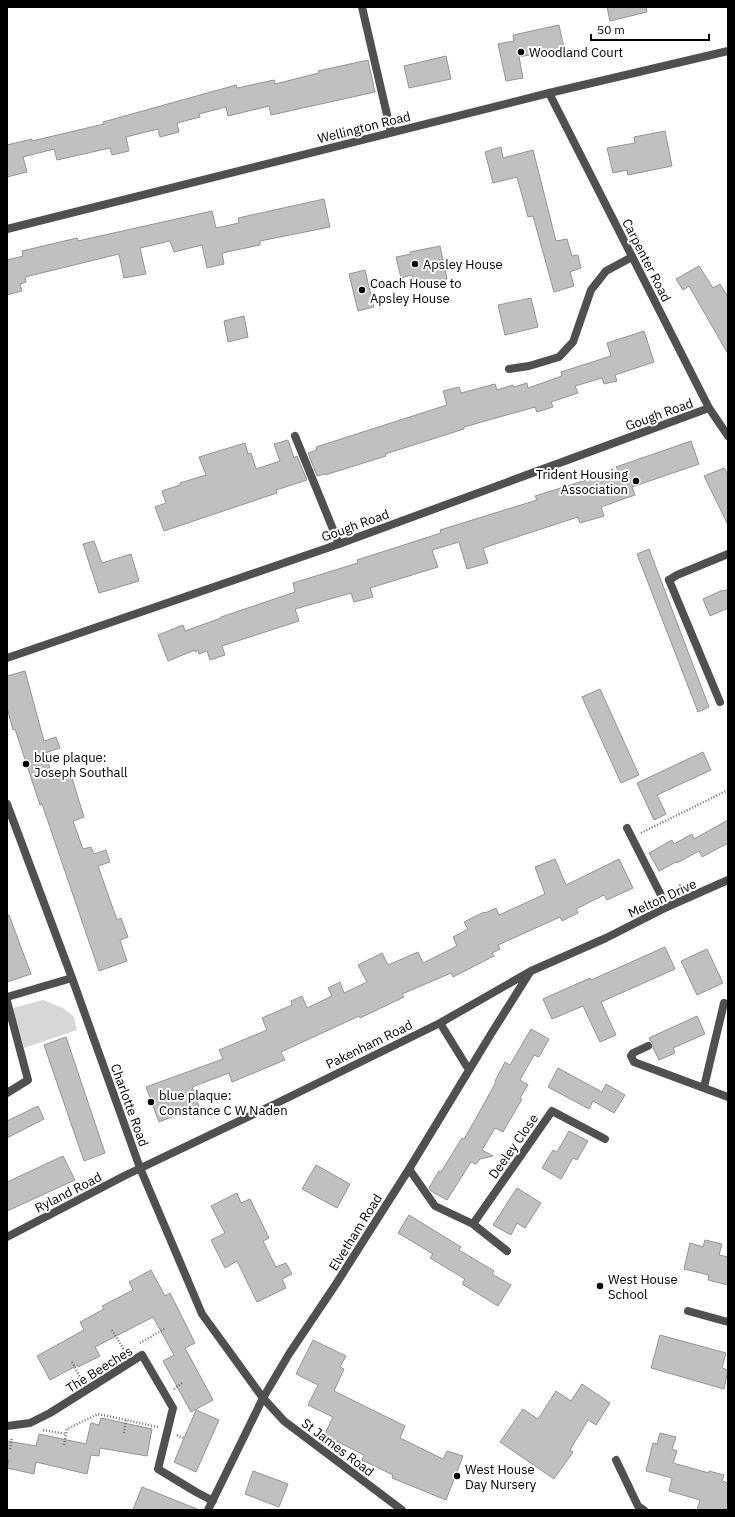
<svg xmlns="http://www.w3.org/2000/svg" width="735" height="1517" viewBox="0 0 735 1517" font-family="'IBM Plex Sans',sans-serif">
<style>
.green{fill:#d7d7d7}
.building{fill:#c0c0c0;stroke:#949494}
.lines{fill:none;stroke-linecap:round;stroke-linejoin:round}
.path{stroke:#727272;stroke-width:2.5;stroke-dasharray:1 2;stroke-linecap:butt}
.service{stroke:#505050;stroke-width:8}
.minor{stroke:#505050;stroke-width:8}
.tertiary{stroke:#505050;stroke-width:8}
.poi-dot{fill:#000;stroke:#fff;stroke-width:1.5}
.labels{text-anchor:middle;stroke-width:4;stroke-linejoin:round;paint-order:stroke}
.poi-label{font-size:13px;fill:#000;stroke:#fff;text-anchor:start}
.street-label{font-size:13px;fill:#000;stroke:#fff}
</style>
<rect width="100%" height="100%" fill="#fff"/>
<path class="green" d="M43,1000L63,1008L74,1017L77,1030L24,1048L13,1008Z"/>
<path class="building" d="M607,7H646L647,12L610,21Z
M559,25L564,48L519,57L523,78L506,81L498,44L514,41L513,35Z
M446,56L451,79L409,88L404,66Z
M368,60L375,92L271,115L269,106L228,116L226,107L199,114L200,117L177,123L179,132L160,137L158,129L126,137L129,151L112,155L110,148L57,160L54,149L23,157L27,172L7,177V145L32,139V141L104,124L103,122L236,85L237,88L274,80L275,84L319,73L318,71Z
M665,131L672,166L628,175L627,170L613,173L607,148L635,143L634,137Z
M501,147L503,158L533,150L556,241L567,239L572,256L578,255L581,268L570,272L574,286L554,292L533,216L528,217L517,177L493,183L485,152Z
M324,199L330,227L260,241V245L222,253L224,264L207,268L202,245L174,252L170,241L140,248L146,274L124,278L119,254L25,277L26,282L20,284L22,291L7,295V260L23,256L22,251L77,238L78,241L91,238L212,211L216,228L239,223L238,218Z
M440,246L447,279L415,286L412,275L401,278L396,257L411,254L410,252Z
M699,266L713,288L720,284L728,297V354L689,286L683,290L676,279Z
M365,270L374,307L358,311L349,274Z
M531,298L538,327L505,335L498,305Z
M244,316L248,337L228,342L224,321Z
M644,331L654,362L615,375L617,381L604,384L602,378L575,386L578,393L551,402L553,407L537,412L535,407L464,427V429L385,454L386,456L325,475V474L317,476L308,453L317,450L316,447L447,405L443,391L459,387L461,393L495,384L497,390L513,385L514,387L527,383L528,388L562,376L561,372L611,356L607,343Z
M288,440L294,458L297,456L307,480L276,490L277,493L164,531L155,507L166,503L162,491L180,485V483L206,475L199,457L245,443L248,454L251,453L256,469L280,461L274,444Z
M691,441L699,464L632,487L635,495L601,507L604,516L580,523L578,517L483,548L488,563L467,569L459,542L432,550L438,567L370,588L373,597L354,602L351,593L295,609L299,621L222,646L225,655L210,660L207,651L199,654L198,650L195,652V650L168,661L158,635L183,625L185,631L221,618V617L295,592L293,583L358,563L357,560L441,533L440,530L537,500L535,496L618,470L616,467Z
M724,468L728,475V525L704,476Z
M94,541L102,563L131,554L139,581L99,593L83,544Z
M649,549L709,707L698,712L637,554Z
M728,589V608L710,616L703,599L723,590L724,591Z
M25,671L44,741L56,737L60,748L45,753L54,780L71,775L84,817L73,821L83,849L91,847L94,854L106,850L110,862L98,866L117,920L121,918L128,937L120,940L127,961L99,971L42,804L40,805L15,729L13,730L7,708V676Z
M600,689L639,775L621,783L582,697Z
M703,752L711,770L657,795L666,814L654,820L637,783Z
M728,820V843L702,857L699,851L677,863L676,862L659,871L649,853L672,840L674,844L692,834L694,839Z
M555,859L566,885L619,859L633,888L607,900L604,895L576,909L578,913L562,921L560,917L498,945L500,949L492,953L494,956L453,977L451,973L402,994L404,997L360,1018L359,1016L281,1052L285,1060L232,1082L229,1073L192,1087L199,1106L159,1122L146,1087L223,1059L219,1050L267,1030L262,1018L292,1005L291,1001L302,996L307,1008L332,996L328,988L340,982L344,993L367,982L358,965L382,953L388,965L418,952L423,963L457,946L453,937L468,929L464,922L484,912L485,913L496,908L499,915L545,894L535,867Z
M9,915L31,974L7,982V916Z
M665,947L675,969L601,1002L616,1035L600,1042L583,1006L552,1019L543,999L590,978L591,980Z
M707,949L723,983L697,995L681,961Z
M697,1016L705,1034L673,1048L675,1053L659,1060L653,1048V1044L649,1038Z
M531,1029L549,1039L539,1057L534,1055L520,1080L528,1085L520,1098L522,1099L503,1132L495,1128L482,1150L493,1156L480,1159L476,1164L471,1162L447,1200L431,1191L429,1188L439,1171L441,1172L462,1138L464,1139L475,1120L496,1082L495,1081L505,1062L510,1065Z
M66,1037L105,1153L84,1161L44,1045Z
M558,1068L602,1092L606,1084L625,1095L614,1113L593,1101L589,1109L548,1087Z
M38,1106L44,1119L7,1138V1121Z
M569,1131L588,1141L577,1160L573,1158L561,1179L542,1168L553,1150L557,1152Z
M63,1156L75,1180L7,1211V1182Z
M316,1165L350,1184L337,1208L302,1189Z
M517,1188L541,1203L525,1228L517,1223L511,1235L493,1225Z
M237,1193L241,1203L250,1199L269,1238L263,1241L276,1267L286,1263L292,1274L282,1279L286,1288L257,1302L237,1261L225,1268L211,1240L225,1233L211,1206Z
M409,1215L461,1247L459,1250L494,1271L492,1274L511,1285L498,1306L462,1284L465,1279L430,1258L433,1254L398,1233Z
M705,1240L722,1244L719,1255L728,1257V1285L708,1280L709,1275L684,1269L690,1243L703,1247Z
M151,1270L165,1296L170,1293L195,1343L185,1348L213,1400L191,1412L163,1361L174,1355L153,1317L95,1347L100,1356L78,1367V1365L50,1380L37,1356L84,1330L80,1322L104,1309L102,1306L133,1290L129,1282Z
M660,1335L726,1353L722,1368L728,1370L724,1389L651,1368Z
M313,1340L346,1356L340,1367L344,1369L334,1391L405,1426L400,1438L443,1459L447,1451L463,1456L446,1500L392,1478L393,1475L362,1460L364,1455L336,1441L332,1448L321,1442L333,1417L308,1405L318,1385L296,1374Z
M582,1384L610,1403L596,1425L588,1420L570,1450L573,1452L554,1479L500,1442L523,1409L538,1419L556,1391L571,1401Z
M196,1410L219,1420L196,1472L174,1462Z
M101,1418L152,1429L147,1456L100,1448L99,1456L91,1455L87,1474L36,1462L34,1474L7,1468L9,1460L7,1459V1441L36,1446L39,1434L86,1444L91,1423L99,1425Z
M660,1433L676,1437L672,1449L677,1451L673,1463L709,1473V1471L724,1475L722,1481L728,1483V1510H697L700,1500L669,1491L672,1478L646,1471L653,1443L657,1444Z
M253,1471L288,1484L279,1507L245,1494Z
M142,1487L197,1509V1510H133Z"/>
<g class="lines">
<path class="path" d="M641,833L728,790
M112,1330L126,1353
M140,1343L166,1328
M72,1362L82,1381
M174,1389L182,1383
M43,1430L66,1434
M124,1433L126,1420
M177,1435L184,1438
M64,1445L67,1429L98,1414L158,1427
M10,1449L12,1437"/>
<path class="service" d="M362,7L391,132
M509,369L529,366L559,357L573,342L591,290L606,271L632,257
M295,436L339,544
M669,580L720,702
M627,828L667,907
M7,1001L28,1080L7,1093"/>
<path class="minor" d="M549,93L709,408L728,436
M669,580L677,575L728,554
M7,658L339,544L709,408
M7,804L72,978L140,1168L202,1314L263,1398L284,1421L402,1510
M7,997L72,978
M440,1023L469,1070
M648,1046L633,1053L631,1056L634,1062L728,1097
M704,1087L724,1003
M409,1169L435,1206L473,1224L507,1251
M473,1224L552,1111L605,1139
M7,1237L124,1176L277,1103L440,1023L531,971L606,938L667,907L728,880
M688,1311L728,1322
M7,1426L30,1423L50,1413L142,1355L173,1408L158,1469L196,1492L213,1501
M616,1460L638,1506L644,1510
M208,1510L263,1398L289,1354L336,1284L409,1169L491,1034L530,972"/>
<path class="tertiary" d="M7,229L549,93L728,51"/>
</g>
<g class="poi-dot">
<circle cx="521" cy="52" r="4"/>
<circle cx="415" cy="264" r="4"/>
<circle cx="362" cy="290" r="4"/>
<circle cx="636" cy="481" r="4"/>
<circle cx="26" cy="764" r="4"/>
<circle cx="151" cy="1102" r="4"/>
<circle cx="600" cy="1286" r="4"/>
<circle cx="457" cy="1476" r="4"/>
</g>
<g class="labels">
<g class="poi-label">
<text x="529" y="57">Woodland Court</text>
<text x="423" y="269">Apsley House</text>
<text x="370" y="288">Coach House to<tspan x="370" dy="15">Apsley House</tspan></text>
<text x="628" y="479" text-anchor="end">Trident Housing<tspan x="628" dy="15">Association</tspan></text>
<text x="34" y="762">blue plaque:<tspan x="34" dy="15">Joseph Southall</tspan></text>
<text x="159" y="1100">blue plaque:<tspan x="159" dy="15">Constance C W Naden</tspan></text>
<text x="608" y="1284">West House<tspan x="608" dy="15">School</tspan></text>
<text x="465" y="1474">West House<tspan x="465" dy="15">Day Nursery</tspan></text>
</g>
<g class="street-label">
<text transform="translate(364 127) rotate(-14)" y="5">Wellington Road</text>
<text transform="translate(647 260) rotate(63)" y="5">Carpenter Road</text>
<text transform="translate(659 414) rotate(-20)" y="5">Gough Road</text>
<text transform="translate(355 525) rotate(-20)" y="5">Gough Road</text>
<text transform="translate(662 898) rotate(-25)" y="5">Melton Drive</text>
<text transform="translate(369 1044) rotate(-26)" y="5">Pakenham Road</text>
<text transform="translate(130 1105) rotate(70)" y="5">Charlotte Road</text>
<text transform="translate(513 1146) rotate(-55)" y="5">Deeley Close</text>
<text transform="translate(68 1192) rotate(-27)" y="5">Ryland Road</text>
<text transform="translate(355 1232) rotate(-58)" y="5">Elvetham Road</text>
<text transform="translate(99 1369) rotate(-32)" y="5">The Beeches</text>
<text transform="translate(338 1447) rotate(37)" y="5">St James Road</text>
</g>
</g>
<rect width="735" height="1517" fill="none" stroke="#000000" stroke-width="16"/>
<path d="M591 34v6h118v-6" fill="none" stroke="#000000" stroke-width="2"/>
<text x="597" y="34" font-size="12" fill="#000000" stroke="#ffffff" stroke-width="3" paint-order="stroke">50 m</text>
</svg>
